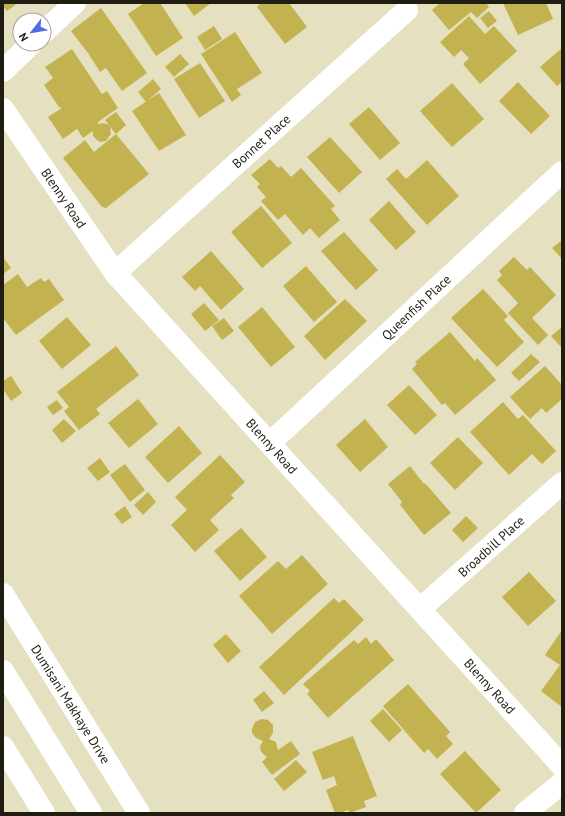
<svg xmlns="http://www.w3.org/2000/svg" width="565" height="816" viewBox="0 0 565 816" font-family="'PT Sans',sans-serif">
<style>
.building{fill:#c3b350}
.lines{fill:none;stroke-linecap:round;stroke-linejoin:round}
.minor{stroke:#fff;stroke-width:22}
.major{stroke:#fff;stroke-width:22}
.labels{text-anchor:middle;stroke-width:3;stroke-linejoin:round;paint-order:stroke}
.street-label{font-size:13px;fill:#1f1d12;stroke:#fff}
</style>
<rect width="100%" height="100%" fill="#e4e0c0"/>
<path class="building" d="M3,3H18L7,11L3,6Z
M144,3H160L183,38L156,56L128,14Z
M185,3H211L194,16Z
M261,3H289L307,27L285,44L257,7Z
M440,3H486L489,7L477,18L471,12L449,30L432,10Z
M503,3H546L553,19L518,35Z
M101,8L147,73L122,91L106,68L100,72L88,53L71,31Z
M489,11L497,21L488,28L480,18Z
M469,16L485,34L494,26L517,51L480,84L463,64L469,58L461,50L454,57L440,42Z
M214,26L222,39L205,50L197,37Z
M235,32L262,73L237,89L241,95L232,102L201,54Z
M562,48V82L557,86L540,67Z
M72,49L102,94L107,91L118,108L98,122V124L103,123L109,125L105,120L116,112L126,125L116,134L110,127L111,134L106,141L100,142L97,140L93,136V131L83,138L77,129L63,139L48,117L62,108L59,107L44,85L53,78L45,67Z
M180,54L189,64L174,77L165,67Z
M200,63L225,101L199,118L174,79Z
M153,79L161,89L146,102L138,92Z
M518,82L550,116L531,134L499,101Z
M452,83L484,119L452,147L420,111Z
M159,93L186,135L159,151L132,111Z
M369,107L400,143L380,160L349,124Z
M116,134L149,174L106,208L102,207L63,158L85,140L94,152Z
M330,137L362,172L339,193L307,157Z
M270,159L278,168L281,166L291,177L301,168L335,206L331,209L340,220L319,238L310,228L303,235L285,214L278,220L261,201L266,197L257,187L260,184L251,175Z
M427,160L459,196L427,225L386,179L397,169L406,179Z
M389,201L416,232L396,250L369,220Z
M261,206L292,243L262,268L231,232Z
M344,232L378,270L356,290L321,251Z
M562,240V259L552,248Z
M211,251L244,289L221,310L200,286L195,291L182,277Z
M3,257L11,268L3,274Z
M514,257L527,270L530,267L556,295L532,318L548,335L538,345L508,313L518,303L497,280L502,275L499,271Z
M306,266L337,302L314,322L283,286Z
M18,274L27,287L41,278L44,282L49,279L64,300L16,335L3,318V285Z
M483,289L508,316L504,320L524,342L497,367L451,318Z
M345,299L367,321L325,360L304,336Z
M204,303L219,320L205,331L191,314Z
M262,307L295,347L271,367L238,327Z
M67,317L91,345L62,369L39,341Z
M224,318L234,331L222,340L212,326Z
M562,327V348L551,336Z
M450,332L475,361L477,358L496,380L455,415L445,403L442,405L412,369L417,364L415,362Z
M116,346L139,375L96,409L100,414L79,430L64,411L69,407L57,392Z
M531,354L540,362L519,381L511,373Z
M545,366L562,385V399L546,413L542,408L530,419L510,397Z
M11,376L22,393L11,401L3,389V381Z
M409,385L437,415L415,435L387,405Z
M138,399L158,424L129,448L108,423Z
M57,400L63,408L53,415L47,407Z
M503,402L518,419L523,415L556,451L542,464L532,454L509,475L470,432Z
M64,419L76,431L62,443L52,430Z
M365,419L388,447L360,472L336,445Z
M179,426L202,453L168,483L145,457Z
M458,437L483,463L455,490L430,463Z
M220,455L245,482L231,495L234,498L210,520L219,530L195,552L171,525L187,510L175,497Z
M100,458L110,472L98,481L87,468Z
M125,464L145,490L130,502L110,475Z
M410,466L424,484L425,483L451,513L424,535L400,505L402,502L388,484Z
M148,492L156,502L143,515L134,505Z
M125,506L132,517L122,524L114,514Z
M466,516L478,528L463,542L452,530Z
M241,528L267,557L240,581L214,551Z
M302,555L328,584L272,634L239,596L278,561L286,569Z
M529,572L556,601L528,626L502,597Z
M334,598L339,603L344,599L364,620L284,695L259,667Z
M562,630V707L541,691L560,665L545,655Z
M226,634L241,651L228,663L213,645Z
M366,637L371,644L376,639L394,660L328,718L307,694L310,691L303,684L354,640L358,644Z
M408,684L450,732L446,736L453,744L437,759L428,749L424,753L383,706Z
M264,691L274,703L262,712L253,700Z
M383,709L402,730L389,742L370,721Z
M261,719L268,720L273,725V733L269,739L276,742L278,750L291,741L300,754L272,775L262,762L267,757L261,752L260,746L263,741L256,738L252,733V729L255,722Z
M353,736L377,796L364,801L366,807L350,813L348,810L340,813H335L326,790L337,785L334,776L323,780L312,752Z
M465,751L501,790L476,813L440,774Z
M296,760L307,772L284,791L274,779Z"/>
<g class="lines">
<path class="minor" d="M44,32L75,3
M3,71L31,44
M3,109L115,273L562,766
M115,273L407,10
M270,443L562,172
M420,609L562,483
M3,671L91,813
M525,813L562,783"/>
<path class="major" d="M3,594L139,813
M3,747L44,813"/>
</g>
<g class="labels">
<g class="street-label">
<text transform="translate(261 141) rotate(-42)" y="5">Bonnet Place</text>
<text transform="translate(64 198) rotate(56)" y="5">Blenny Road</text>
<text transform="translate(416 307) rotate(-43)" y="5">Queenfish Place</text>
<text transform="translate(272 446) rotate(48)" y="5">Blenny Road</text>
<text transform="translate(491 546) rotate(-42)" y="5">Broadbill Place</text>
<text transform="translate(490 686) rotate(48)" y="5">Blenny Road</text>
<text transform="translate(71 704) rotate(58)" y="5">Dumisani Makhaye Drive</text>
</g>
</g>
<rect width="565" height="816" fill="none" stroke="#1f1d12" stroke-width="8"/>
<g transform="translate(32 32) rotate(239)"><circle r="19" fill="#ffffff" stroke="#a5a5a0"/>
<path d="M0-3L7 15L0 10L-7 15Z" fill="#4e6ce0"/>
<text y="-6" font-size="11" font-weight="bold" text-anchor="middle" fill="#1f1d12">N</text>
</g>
</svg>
